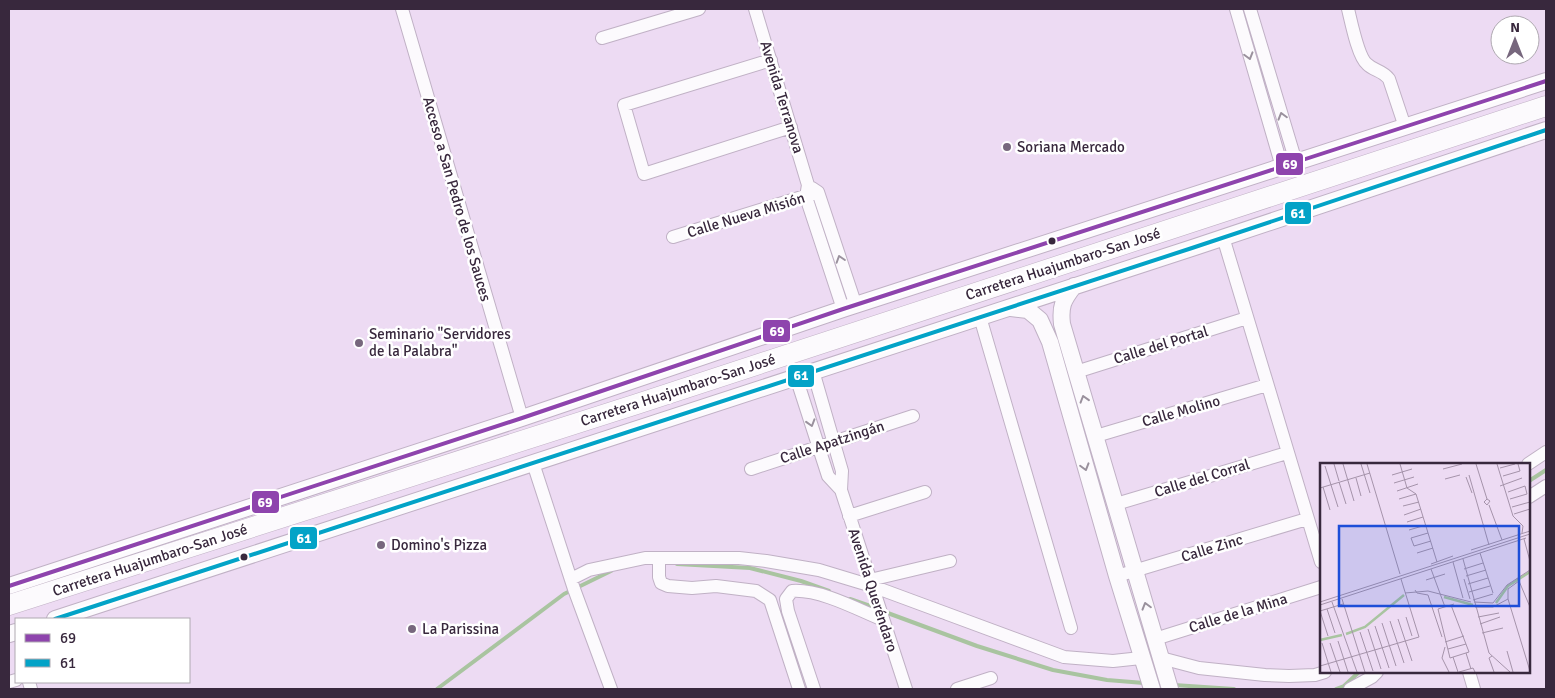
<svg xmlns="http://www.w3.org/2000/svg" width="1555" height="698" viewBox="0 0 1555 698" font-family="Signika,sans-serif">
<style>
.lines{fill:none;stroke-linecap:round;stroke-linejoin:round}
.stream{stroke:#a9c4a0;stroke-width:4}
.minor-casing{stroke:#c0b1c5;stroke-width:14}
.tertiary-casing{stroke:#c0b1c5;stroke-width:18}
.primary-casing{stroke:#c0b1c5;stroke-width:21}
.minor{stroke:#fcfafd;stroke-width:12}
.tertiary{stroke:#fcfafd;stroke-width:16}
.primary{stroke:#fcfafd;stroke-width:20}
.bus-1-casing{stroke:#fff;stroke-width:8}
.bus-2-casing{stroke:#fff;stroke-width:8}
.bus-1{stroke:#8e44ad;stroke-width:4}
.bus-2{stroke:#03a3c7;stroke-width:4}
.oneway{stroke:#9a919d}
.poi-dot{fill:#77677d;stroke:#fff;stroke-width:2}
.bus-dot{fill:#38283d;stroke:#fff;stroke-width:2}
.labels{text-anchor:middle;stroke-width:5;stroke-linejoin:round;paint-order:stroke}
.street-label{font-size:15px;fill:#38283d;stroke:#fff}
.poi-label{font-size:15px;fill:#38283d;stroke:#fff;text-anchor:start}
.inset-river{fill:none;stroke:#a9c4a0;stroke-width:2.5}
.inset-road{fill:none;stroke:#a593aa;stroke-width:1}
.view{fill:#1d4ed8;fill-opacity:0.15;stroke:#1d4ed8;stroke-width:2.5}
.inset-edge{fill:none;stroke:#38283d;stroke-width:2.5}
.line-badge{stroke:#fff;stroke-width:2}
.badge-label{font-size:14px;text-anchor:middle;font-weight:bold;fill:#fff}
</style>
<rect width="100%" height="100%" fill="#eddbf3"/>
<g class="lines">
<path class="stream" d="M1529,481L1546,470
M677,564L750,568L801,581L829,591
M850,599L876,608
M885,612L977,646L1053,670L1107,680L1144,683
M1174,685L1234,689
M437,689L564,594L611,571
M1336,689L1344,686L1359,672"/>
<g class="minor-casing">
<path id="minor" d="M402,9L522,418
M755,9L808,185L806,197L843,309
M1236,9L1282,167
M1250,9L1296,162
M1348,9C1351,21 1358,57 1367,64C1374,71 1382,70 1389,79L1405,127
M602,38L699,9
M771,60L624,105L644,174L791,127
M812,188L818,192L856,306
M673,237L818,192
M1223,237L1321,562
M980,317L1071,628
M813,371L842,471L841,490
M1076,372L1247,318
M796,377L828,476L841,490L906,689
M1096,436L1267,385
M533,463L574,589L611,689
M1528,464L1546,452
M751,469L913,416
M1529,497L1546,486
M1116,504L1287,453
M849,516L925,492
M659,558V577L661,583L668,586L692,588L716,586L756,591L770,600L799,689
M1117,576L1307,519
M571,579L589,570L645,558H739L766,561L819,570L872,586L1064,657L1113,661L1141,658
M870,580L950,561
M1155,639L1321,587
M1161,658L1199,668L1265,675L1289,676L1315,675L1325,672
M1469,672L1474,689
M9,682L16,680
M29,682L31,689
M814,689L788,611L786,599L792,591C820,589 857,609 883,620
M957,689L991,678
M1350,689L1372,677L1377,672"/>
</g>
<g class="tertiary-casing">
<path id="tertiary" d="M1074,286C1063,300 1060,306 1062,324L1170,689
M1011,308L1028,310L1040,320L1050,342L1117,576L1152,689
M9,586L522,418L843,309L1546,81
M55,619L1192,248L1546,130
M9,634L16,632"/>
</g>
<g class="primary-casing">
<path id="primary" d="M9,605L637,404L1546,106"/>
</g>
<use href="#minor" class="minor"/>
<use href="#tertiary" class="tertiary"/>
<use href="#primary" class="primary"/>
<g class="bus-1-casing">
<path id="bus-1" d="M9,586L522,418L843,309L1546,81"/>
</g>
<g class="bus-2-casing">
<path id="bus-2" d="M55,619L1192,248L1546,130"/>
</g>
<use href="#bus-1" class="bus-1"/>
<use href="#bus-2" class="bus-2"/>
</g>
<defs><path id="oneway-chevron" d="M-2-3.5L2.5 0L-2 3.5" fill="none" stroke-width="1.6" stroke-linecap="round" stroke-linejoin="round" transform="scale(1.25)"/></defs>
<g class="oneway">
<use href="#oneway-chevron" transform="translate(1249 56) rotate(74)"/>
<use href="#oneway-chevron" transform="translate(1282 116) rotate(-106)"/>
<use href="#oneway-chevron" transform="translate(840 259) rotate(-108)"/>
<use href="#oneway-chevron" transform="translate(1084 399) rotate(-107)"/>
<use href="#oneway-chevron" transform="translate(811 423) rotate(73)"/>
<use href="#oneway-chevron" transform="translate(1085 467) rotate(74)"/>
<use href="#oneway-chevron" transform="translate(1146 606) rotate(-106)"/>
</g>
<g class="poi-dot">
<circle cx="1007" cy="147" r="5"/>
<circle cx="359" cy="343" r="5"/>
<circle cx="381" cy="545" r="5"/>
<circle cx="412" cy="629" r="5"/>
</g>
<g class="bus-dot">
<circle cx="1052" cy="241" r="4.5"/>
<circle cx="244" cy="557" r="4.5"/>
</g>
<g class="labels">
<g class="street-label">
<text transform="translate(782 97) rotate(73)" y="5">Avenida Terranova</text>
<text transform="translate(457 199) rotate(74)" y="5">Acceso a San Pedro de los Sauces</text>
<text transform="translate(746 215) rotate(-17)" y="5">Calle Nueva Misión</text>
<text transform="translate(1063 264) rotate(-18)" y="5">Carretera Huajumbaro-San José</text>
<text transform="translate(1161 345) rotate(-17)" y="5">Calle del Portal</text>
<text transform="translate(678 390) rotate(-18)" y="5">Carretera Huajumbaro-San José</text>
<text transform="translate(1181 411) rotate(-16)" y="5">Calle Molino</text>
<text transform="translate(832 442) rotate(-18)" y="5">Calle Apatzingán</text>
<text transform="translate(1202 478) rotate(-17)" y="5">Calle del Corral</text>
<text transform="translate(1212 548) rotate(-17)" y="5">Calle Zinc</text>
<text transform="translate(150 560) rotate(-18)" y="5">Carretera Huajumbaro-San José</text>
<text transform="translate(873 590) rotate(72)" y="5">Avenida Queréndaro</text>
<text transform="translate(1238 613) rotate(-17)" y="5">Calle de la Mina</text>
</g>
<g class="poi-label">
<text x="1017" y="152">Soriana Mercado</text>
<text x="369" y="339">Seminario "Servidores<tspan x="369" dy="17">de la Palabra"</tspan></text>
<text x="391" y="550">Domino's Pizza</text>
<text x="422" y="634">La Parissina</text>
</g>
</g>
<g transform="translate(1320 463)">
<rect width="210" height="210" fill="#eddbf3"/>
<path class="inset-river" d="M124,134L153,142M176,140L188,123L210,109M26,171L45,164L84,132M0,177L22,172"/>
<path class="inset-road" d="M14,1L19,18M23,1L34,38M41,1L50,30M47,1L80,111M80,1L87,25L96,31L117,99M156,1L167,36L170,38L167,42L164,39L167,36M177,1L193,53L203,63L202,70M5,3L18,44M180,5L195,1M123,6L142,1M72,12L92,6M149,12L169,82M183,13L200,8L198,1M146,14L152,30M36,15L41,33M125,16L140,12M19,19L26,41M74,20L94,14M180,23L202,15M3,24L10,47M0,25L50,10M77,28L98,21M188,29L205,23L207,31L190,36M79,36L96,31M169,42L182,77M83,43L99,39M192,44L210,39M194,51L210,46M84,52L101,46M87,59L103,54M89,67L106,62M108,70L91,75L94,83L111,78M204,76L210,98M151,87L210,68M97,90L113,85M160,90L173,130M143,96L169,190L190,209M133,99L143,135M111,101L133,93M111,106L125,144M144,106L163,100M146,113L166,107M197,115L199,118L188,126V136L210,208M144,116L150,136M106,117L125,111M199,118L210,144M148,121L168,115M95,127L97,130L108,132L122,174M149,129L170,123M85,130L108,128L151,139M22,136L45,209M153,137L173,131M0,139L210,71M12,139L37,209M154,139L173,140L187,122L210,107M0,142L206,75M155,144H173L188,136M7,146L15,170M118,146L130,195L149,189L131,142M118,146L134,141M0,148L8,173M0,148L23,141M86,154L92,173M158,154L179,150M78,156L92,198M70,158L84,200M62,160L76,203M160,161L180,154M55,163L69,205M48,166L61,206M40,169L53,208M162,170L183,165M18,178L28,209M125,179L144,173M2,180L11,209M10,180L20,209M125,184L122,195L129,209M128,186L146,181M187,188L193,209M146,190L151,206M172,193L169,195L174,209M133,194L138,209M0,203L99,174L81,116M139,209L153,205L155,209"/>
<path class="view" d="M19,63H199V143H19Z"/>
<rect width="210" height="210" class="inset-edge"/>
</g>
<g class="line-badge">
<rect x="1275" y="152" width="29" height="24" rx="5" fill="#8e44ad"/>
<rect x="1284" y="201" width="28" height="24" rx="5" fill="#03a3c7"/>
<rect x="762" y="319" width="29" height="24" rx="5" fill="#8e44ad"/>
<rect x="787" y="364" width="28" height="24" rx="5" fill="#03a3c7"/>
<rect x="251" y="490" width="29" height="24" rx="5" fill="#8e44ad"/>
<rect x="289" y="526" width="29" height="24" rx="5" fill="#03a3c7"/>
</g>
<g class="badge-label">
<text x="1290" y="169">69</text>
<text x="1298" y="218">61</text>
<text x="777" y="336">69</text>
<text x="801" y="380">61</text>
<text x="265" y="507">69</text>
<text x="304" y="543">61</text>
</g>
<rect width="1555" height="698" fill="none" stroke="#38283d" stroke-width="20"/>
<rect x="15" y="618" width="175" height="65" fill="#ffffff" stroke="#afa9b1"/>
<rect x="25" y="634" width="25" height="8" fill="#8e44ad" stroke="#afa9b1"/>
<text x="60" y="643" font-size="15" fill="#38283d">69</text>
<rect x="25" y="659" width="25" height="8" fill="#03a3c7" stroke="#afa9b1"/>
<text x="60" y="668" font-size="15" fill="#38283d">61</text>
<g transform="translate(1515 40)"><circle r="24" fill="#ffffff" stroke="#afa9b1"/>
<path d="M0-4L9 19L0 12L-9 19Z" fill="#77677d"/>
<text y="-8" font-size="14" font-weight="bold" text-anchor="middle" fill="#38283d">N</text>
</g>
</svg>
